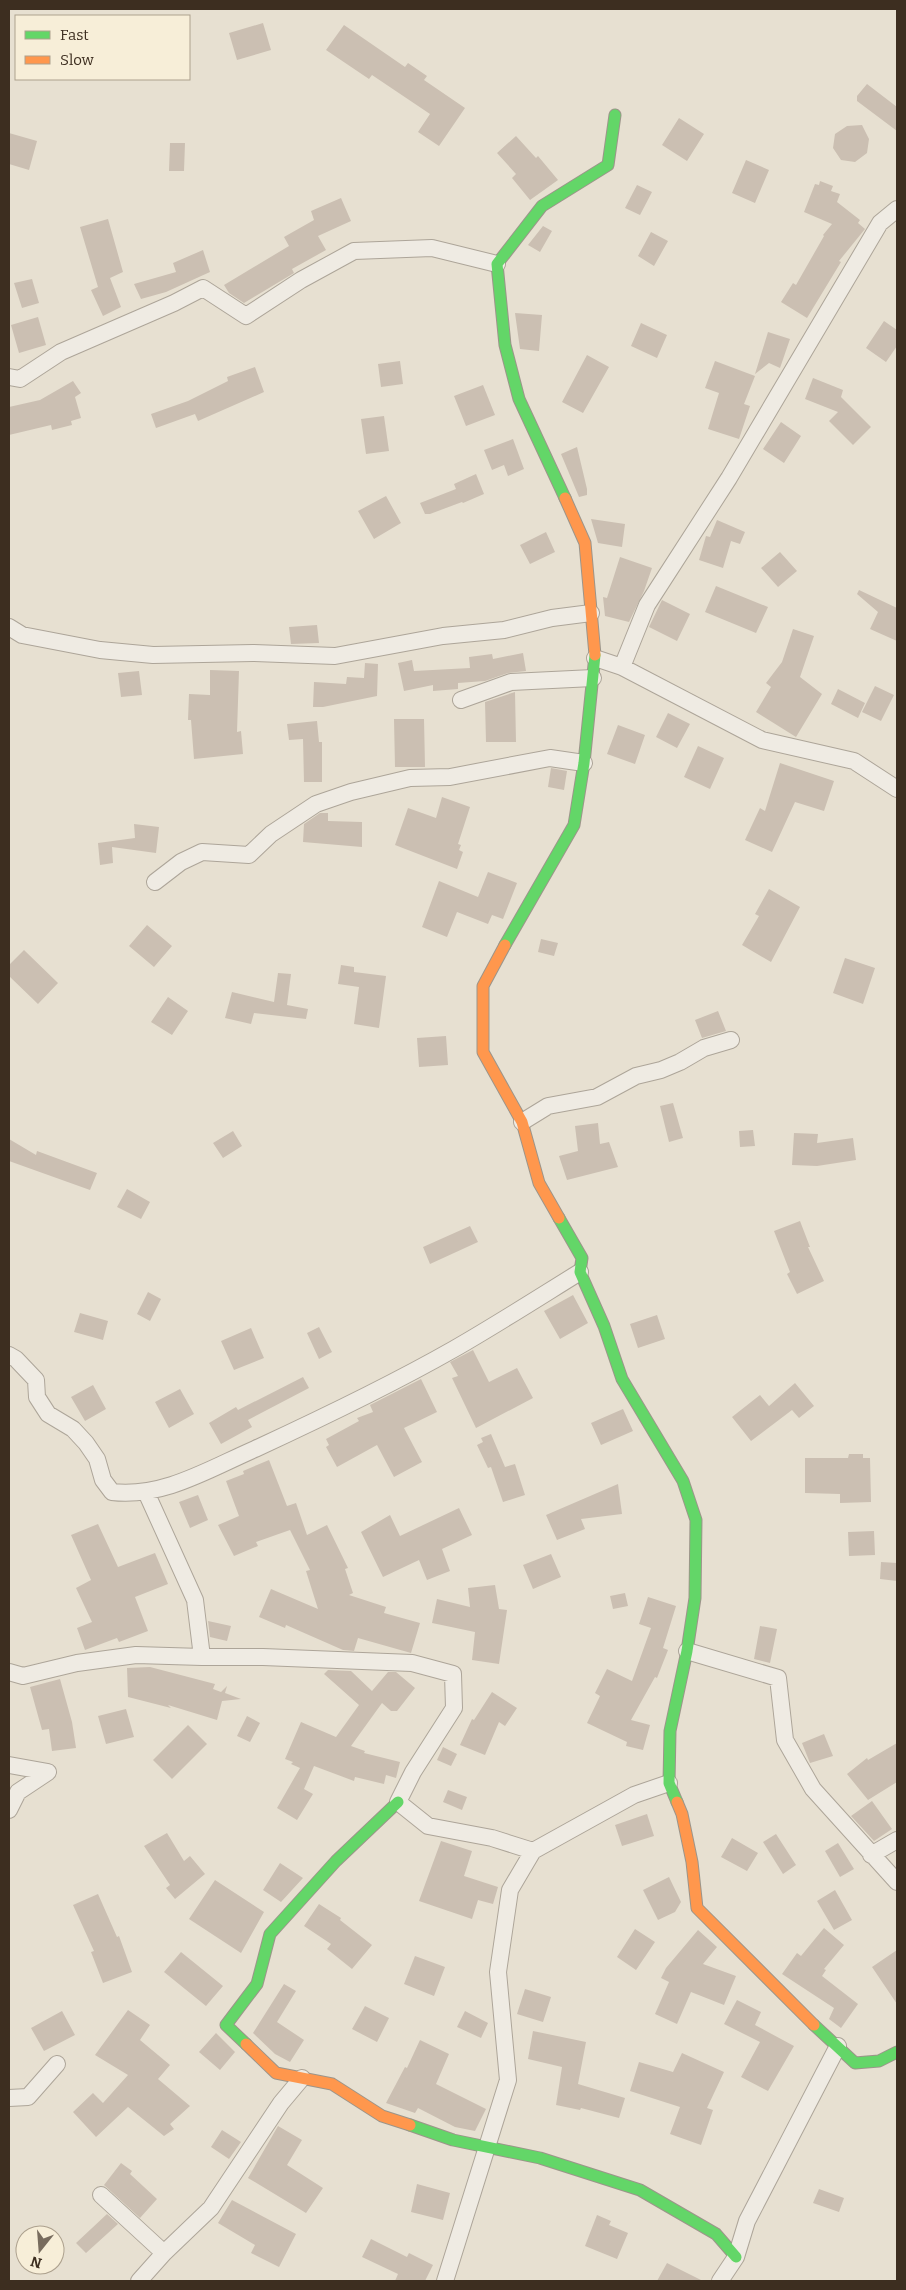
<svg xmlns="http://www.w3.org/2000/svg" width="906" height="2290" viewBox="0 0 906 2290" font-family="Bitter,serif">
<style>
.building{fill:#cbbfb2}
.lines{fill:none;stroke-linecap:round;stroke-linejoin:round}
.street-casing{stroke:#ada599;stroke-width:18}
.fast-casing{stroke:#9c958a;stroke-width:13}
.slow-casing{stroke:#9c958a;stroke-width:13}
.street{stroke:#efebe3;stroke-width:16}
.fast{stroke:#63d668;stroke-width:11}
.slow{stroke:#ff974d;stroke-width:11}
</style>
<rect width="100%" height="100%" fill="#e7e0d1"/>
<path class="building" d="M263,23L271,50L237,60L229,33Z
M344,25L405,67L408,63L427,76L424,80L465,108L439,146L418,132L430,114L372,75L369,79L326,50Z
M867,84L897,107V131L857,101V96Z
M679,118L704,134L687,161L662,145Z
M862,125L869,139L867,153L855,162L841,160L833,148L835,134L847,126Z
M9,133L37,141L29,170L9,164Z
M516,136L536,158L538,156L558,180L530,200L512,178L516,174L497,153Z
M170,143H185L184,171H169Z
M746,160L769,170L755,203L732,193Z
M820,181L833,186L831,191L840,194L837,202L860,220L858,223L865,229L839,261L841,262L807,318L781,302L793,283L796,285L824,236L823,235L832,224L804,212L815,184L819,185Z
M637,185L652,192L640,215L625,208Z
M341,198L351,221L318,236L326,250L292,269L294,273L244,303L229,293L224,285L289,246L284,237L314,220L311,211Z
M108,219L123,272L110,278L121,307L103,316L91,290L98,287L80,227Z
M543,226L552,231L540,252L528,245Z
M651,232L668,241L654,266L638,256Z
M203,250L210,272L166,292L141,299L134,284L176,272L173,263Z
M32,279L39,303L22,308L14,283Z
M515,313L542,315L539,351L520,349Z
M38,317L46,345L19,353L11,325Z
M884,321L897,330V346L886,362L866,348Z
M641,323L667,335L657,358L631,346Z
M768,332L790,339L780,368L769,363L755,374Z
M587,355L609,367L583,413L562,402Z
M400,361L403,384L381,387L378,364Z
M715,361L755,376L744,404L750,406L739,439L708,429L719,393L705,388Z
M255,367L264,392L198,421L195,414L156,428L151,414L188,401L228,381L227,377Z
M813,378L843,390L841,397L871,427L853,445L829,421L838,412L805,399Z
M73,381L81,393L75,397L81,418L71,421L72,425L52,430L51,425L9,435V407L40,400Z
M483,385L495,415L466,426L454,396Z
M384,416L389,451L366,454L361,419Z
M781,422L801,436L784,463L763,449Z
M513,439L524,469L508,476L504,465L492,470L484,450Z
M577,447L587,489V495L579,497L561,454Z
M476,474L484,494L463,503L462,502L430,514H425L420,503L456,489L454,484Z
M386,496L401,523L374,539L358,511Z
M591,519L625,524L622,547L598,543Z
M717,520L745,532L740,544L731,541L723,568L699,560L706,536L710,537Z
M546,532L555,552L530,564L520,545Z
M780,552L797,571L778,587L761,568Z
M620,557L652,568L644,591L629,622L605,616L603,597L607,598Z
M716,586L768,607L756,633L705,612Z
M859,590L897,608V641L870,629L878,612L857,594Z
M662,600L690,614L677,641L649,627Z
M317,625L319,643L291,644L289,627Z
M793,629L814,636L800,677L822,694L796,737L756,712L771,687L766,683L782,662Z
M523,653L526,671L508,673L485,681L458,683V689L433,691V685L404,691L398,663L412,660L414,671L470,668L469,657L492,654L493,659Z
M365,663L378,664L377,696L323,707H313L314,682L346,684L347,677L364,678Z
M210,670L239,671L237,732L241,731L243,754L194,759L191,720H188L189,694L210,695Z
M139,671L142,695L121,697L118,673Z
M875,686L894,695L881,721L862,712Z
M838,689L865,703L858,718L831,704Z
M515,692L516,742H486L485,702Z
M668,713L690,724L677,748L656,737Z
M394,719H424L425,767H395Z
M317,721L319,742H322V782H304L303,739L289,740L287,724Z
M618,725L645,735L635,764L607,754Z
M698,746L724,758L710,789L684,777Z
M780,763L834,781L824,811L795,802L772,852L745,840L760,808L765,811Z
M551,768L567,771L564,790L548,787Z
M442,797L470,807L458,844L461,845L459,850L463,852L457,869L395,845L408,808L436,818Z
M320,813H328V821L362,822V847L303,842L304,824Z
M134,824L159,827L156,853L112,847L113,863L100,865L98,843L135,838Z
M488,872L517,883L503,919L492,915L488,924L457,912L447,937L422,927L439,881L478,897Z
M769,889L800,907L771,962L742,945L759,916L755,914Z
M147,925L172,946L154,967L129,946Z
M541,939L558,943L554,956L538,952Z
M24,950L58,983L38,1004L9,976V965Z
M845,958L875,968L863,1004L833,993Z
M341,965L354,967V972L386,976L379,1028L354,1024L359,987L338,984Z
M278,973L291,974L287,1005L308,1009L306,1019L254,1013L251,1024L225,1018L232,992L274,1002Z
M168,997L188,1011L172,1035L151,1022Z
M718,1011L726,1031L702,1038L695,1020Z
M446,1036L448,1065L419,1067L417,1038Z
M673,1103L683,1138L669,1142L660,1106Z
M598,1123L600,1144L609,1142L618,1167L567,1180L559,1156L578,1151L575,1126Z
M753,1130L755,1146L740,1147L739,1131Z
M233,1131L242,1146L223,1158L213,1143Z
M794,1133L818,1134L817,1143L853,1138L856,1160L817,1166L792,1165Z
M9,1139L36,1155L37,1151L97,1173L90,1190L9,1161Z
M127,1189L150,1202L141,1219L117,1207Z
M800,1221L810,1247H808L824,1281L797,1294L787,1274L790,1272L774,1231Z
M470,1226L478,1242L430,1264L423,1247Z
M148,1292L161,1299L150,1321L137,1314Z
M573,1295L588,1323L560,1339L544,1311Z
M80,1313L108,1321L103,1340L74,1332Z
M657,1315L665,1339L638,1348L630,1324Z
M319,1327L332,1352L319,1359L307,1333Z
M251,1328L264,1358L234,1370L221,1341Z
M473,1350L489,1382L517,1368L533,1398L476,1428L452,1378L458,1376L450,1362Z
M303,1377L309,1388L248,1420L252,1427L221,1444L209,1423L236,1407L238,1410Z
M421,1379L437,1412L404,1428L422,1462L394,1477L377,1445L337,1467L326,1447L329,1445L326,1439L359,1421L357,1418L373,1412L370,1405Z
M795,1383L814,1406L799,1418L792,1410L751,1441L732,1417L760,1395L769,1406Z
M93,1385L106,1409L85,1421L71,1397Z
M180,1389L194,1414L169,1428L155,1402Z
M623,1409L633,1431L601,1445L591,1423Z
M491,1434L505,1467L515,1464L525,1495L503,1502L491,1467L488,1468L477,1445L483,1442L481,1438Z
M849,1454H863V1458H870L871,1502L840,1503V1494L805,1493V1458H848Z
M269,1460L287,1506L296,1503L307,1535L327,1525L348,1568L345,1569L353,1593L349,1595L386,1607L384,1613L420,1623L411,1653L358,1638L354,1651L343,1650L286,1625L285,1628L259,1617L271,1589L318,1609L306,1571L310,1570L290,1530L256,1542L258,1546L234,1556L218,1525L239,1516L226,1481L244,1474L243,1471Z
M618,1484L622,1514L581,1519L585,1529L557,1540L546,1515Z
M198,1495L208,1520L190,1528L179,1502Z
M459,1508L472,1535L442,1549L450,1571L427,1580L419,1560L383,1577L361,1532L390,1515L400,1536Z
M98,1524L118,1567L155,1553L168,1584L135,1597L148,1631L119,1642L117,1638L85,1650L77,1628L92,1622L76,1588L91,1580L71,1535Z
M874,1531L875,1555L849,1556L848,1532Z
M551,1554L561,1577L533,1589L523,1565Z
M881,1562L897,1563V1581L880,1579Z
M495,1585L499,1609L507,1610L499,1664L472,1660L475,1632L432,1623L437,1599L470,1607L468,1588Z
M625,1593L628,1606L613,1609L610,1596Z
M648,1597L676,1606L663,1648L668,1650L657,1678L655,1677L631,1720L650,1725L643,1750L626,1746L627,1742L587,1723L600,1696L595,1693L607,1669L632,1681L651,1628L639,1624Z
M208,1621L231,1626L227,1641L210,1637Z
M760,1626L777,1629L770,1663L754,1659Z
M150,1667L215,1684L213,1689L221,1692L227,1686L225,1693L241,1699L222,1701L217,1720L168,1705L171,1708L128,1697L127,1668Z
M328,1670L351,1671L372,1691L388,1672H396L415,1688L397,1711H391L382,1703L351,1746L365,1751L364,1753L400,1762L396,1778L386,1775L384,1784L355,1777L354,1781L314,1766L304,1789L313,1794L297,1820L277,1808L300,1768L291,1764L293,1762L285,1759L301,1722L336,1737L359,1705L324,1674Z
M60,1679L72,1722L76,1748L52,1751L49,1729L42,1730L30,1687Z
M492,1692L517,1708L505,1726L499,1722L485,1755L460,1745L472,1719L474,1720Z
M126,1709L134,1737L106,1744L98,1716Z
M247,1716L260,1723L250,1742L237,1736Z
M188,1725L207,1744L172,1779L153,1760Z
M824,1734L833,1756L810,1763L802,1743Z
M897,1743V1782L868,1800L847,1774L867,1758L868,1760Z
M443,1747L457,1754L451,1766L437,1760Z
M448,1790L467,1797L462,1810L443,1802Z
M872,1801L892,1829L874,1841L851,1816Z
M647,1814L654,1836L622,1846L615,1825Z
M167,1833L184,1861L190,1856L205,1874L175,1899L166,1888L170,1885L144,1846Z
M776,1834L796,1865L783,1874L763,1842Z
M732,1838L758,1853L747,1871L721,1857Z
M441,1841L472,1851L464,1876L498,1887L493,1904L478,1900L472,1919L419,1901Z
M838,1843L854,1869L840,1877L825,1851Z
M280,1863L303,1878L281,1902L263,1890Z
M669,1877L681,1902L675,1912L658,1920L643,1890Z
M215,1880L264,1912L241,1953L189,1919Z
M835,1890L852,1920L834,1930L817,1901Z
M98,1894L117,1937L119,1936L132,1972L103,1983L91,1952L94,1951L73,1905Z
M319,1904L341,1918L340,1920L372,1945L352,1969L327,1949L331,1944L304,1926Z
M824,1928L844,1945L824,1969L826,1970L822,1976L858,2004L841,2028L829,2019L834,2008L782,1974L797,1953L801,1956Z
M635,1929L655,1942L636,1970L617,1957Z
M698,1930L717,1947L703,1964L736,1976L724,2005L691,1992L677,2024L655,2014L669,1982L661,1978L666,1968Z
M897,1950V2004L872,1967Z
M181,1952L223,1986L206,2006L164,1972Z
M415,1956L445,1967L434,1996L404,1984Z
M284,1984L296,1991L277,2022L304,2040L290,2062L275,2054L253,2033Z
M525,1989L551,1997L543,2022L517,2014Z
M737,2000L761,2012L755,2025L794,2046L768,2091L741,2077L760,2042L724,2024Z
M365,2006L389,2018L377,2042L352,2029Z
M128,2010L150,2025L140,2040L170,2065L158,2079L190,2106L170,2124L174,2129L164,2136L128,2107L96,2137L73,2112L93,2093L103,2103L128,2075L95,2055Z
M62,2011L75,2035L44,2051L31,2028Z
M465,2011L488,2023L481,2038L457,2027Z
M533,2031L586,2042L578,2084L625,2098L619,2118L581,2108L580,2110L556,2105L562,2067L528,2059Z
M216,2033L235,2052L220,2070L199,2052Z
M420,2040L449,2054L436,2084L486,2109L475,2131L455,2127L418,2108L415,2113L386,2103L405,2067L407,2068Z
M682,2053L724,2072L707,2108L713,2110L701,2145L670,2134L680,2107L630,2091L639,2062L673,2072Z
M278,2126L302,2140L287,2165L323,2188L306,2213L248,2178Z
M222,2130L241,2142L229,2159L211,2147Z
M121,2163L132,2171L130,2174L157,2199L140,2218L104,2185Z
M417,2184L450,2193L443,2220L411,2212Z
M819,2189L844,2198L839,2212L813,2203Z
M232,2200L296,2234L279,2267L251,2253L255,2245L218,2223Z
M107,2214L118,2224L86,2253L76,2243Z
M597,2215L611,2221L609,2225L628,2233L617,2259L585,2246Z
M371,2239L407,2257L409,2253L433,2265L425,2281H395L398,2274L362,2257Z
M667,2263L703,2281H657Z"/>
<g class="lines">
<g class="street-casing">
<path id="street" d="M9,377L20,379L61,352L174,303L203,288L246,316L301,280L354,251L432,248L497,264
M9,627L22,635L100,650L153,655L253,653L335,656L443,636L504,630L552,618L591,613
M595,658L622,667L762,740L854,761L897,789
M622,667L647,605L729,478L880,223L897,209
M461,700L511,682L593,678
M155,882L181,862L202,852L249,855L271,834L316,804L351,792L410,778L450,777L550,758L584,763
M522,1122L548,1106L597,1097L636,1076L661,1070L680,1062L704,1048L731,1040
M9,1355L16,1359L36,1380L37,1397L48,1414L73,1429L86,1443L97,1459L103,1480L112,1492C163,1498 209,1469 255,1449C322,1418 389,1386 454,1349C496,1325 538,1298 580,1272
M146,1492L195,1600L202,1657H263L412,1663L453,1674L454,1708L413,1772L398,1802L428,1826L492,1838L533,1851
M687,1651L778,1678L785,1740L813,1789L897,1882
M9,1672L23,1676L77,1663L136,1655L202,1657
M9,1765L48,1772L18,1792L9,1810
M871,1855L897,1840
M9,2098L28,2097L57,2064
M101,2195L164,2253
M139,2281L164,2253L211,2208L281,2103L302,2078
M445,2281L508,2080L498,1972L510,1890L533,1851L634,1795L669,1783
M720,2281L736,2257L747,2221L838,2046"/>
</g>
<g class="fast-casing">
<path id="fast" d="M565,498L519,399L505,345L497,264L542,206L608,165L615,115
M505,945L574,825L584,763L595,655
M559,1218L582,1258L580,1272L604,1326L622,1379L683,1481L696,1520L695,1598L687,1651L670,1731L669,1783L677,1802
M814,2025L855,2063L879,2061L897,2052
M246,2044L226,2025L257,1984L270,1934L336,1861L398,1802
M410,2125L453,2140L540,2158L640,2190L716,2234L736,2257"/>
</g>
<g class="slow-casing">
<path id="slow" d="M565,498L585,543L595,655
M505,945L483,986V1052L522,1122L539,1183L559,1218
M677,1802L682,1814L692,1862L697,1908L814,2025
M246,2044L276,2073L332,2084L382,2116L410,2125"/>
</g>
<use href="#street" class="street"/>
<use href="#fast" class="fast"/>
<use href="#slow" class="slow"/>
</g>
<rect width="906" height="2290" fill="none" stroke="#3d2e20" stroke-width="20"/>
<rect x="15" y="15" width="175" height="65" fill="#f7eed8" stroke="#ada18e"/>
<rect x="25" y="31" width="25" height="8" fill="#63d668" stroke="#ada18e"/>
<text x="60" y="40" font-size="15" fill="#3d2e20">Fast</text>
<rect x="25" y="56" width="25" height="8" fill="#ff974d" stroke="#ada18e"/>
<text x="60" y="65" font-size="15" fill="#3d2e20">Slow</text>
<g transform="translate(40 2250) rotate(197)"><circle r="24" fill="#f7eed8" stroke="#ada18e"/>
<path d="M0-4L9 19L0 12L-9 19Z" fill="#786c5e"/>
<text y="-8" font-size="14" font-weight="bold" text-anchor="middle" fill="#3d2e20">N</text>
</g>
</svg>
